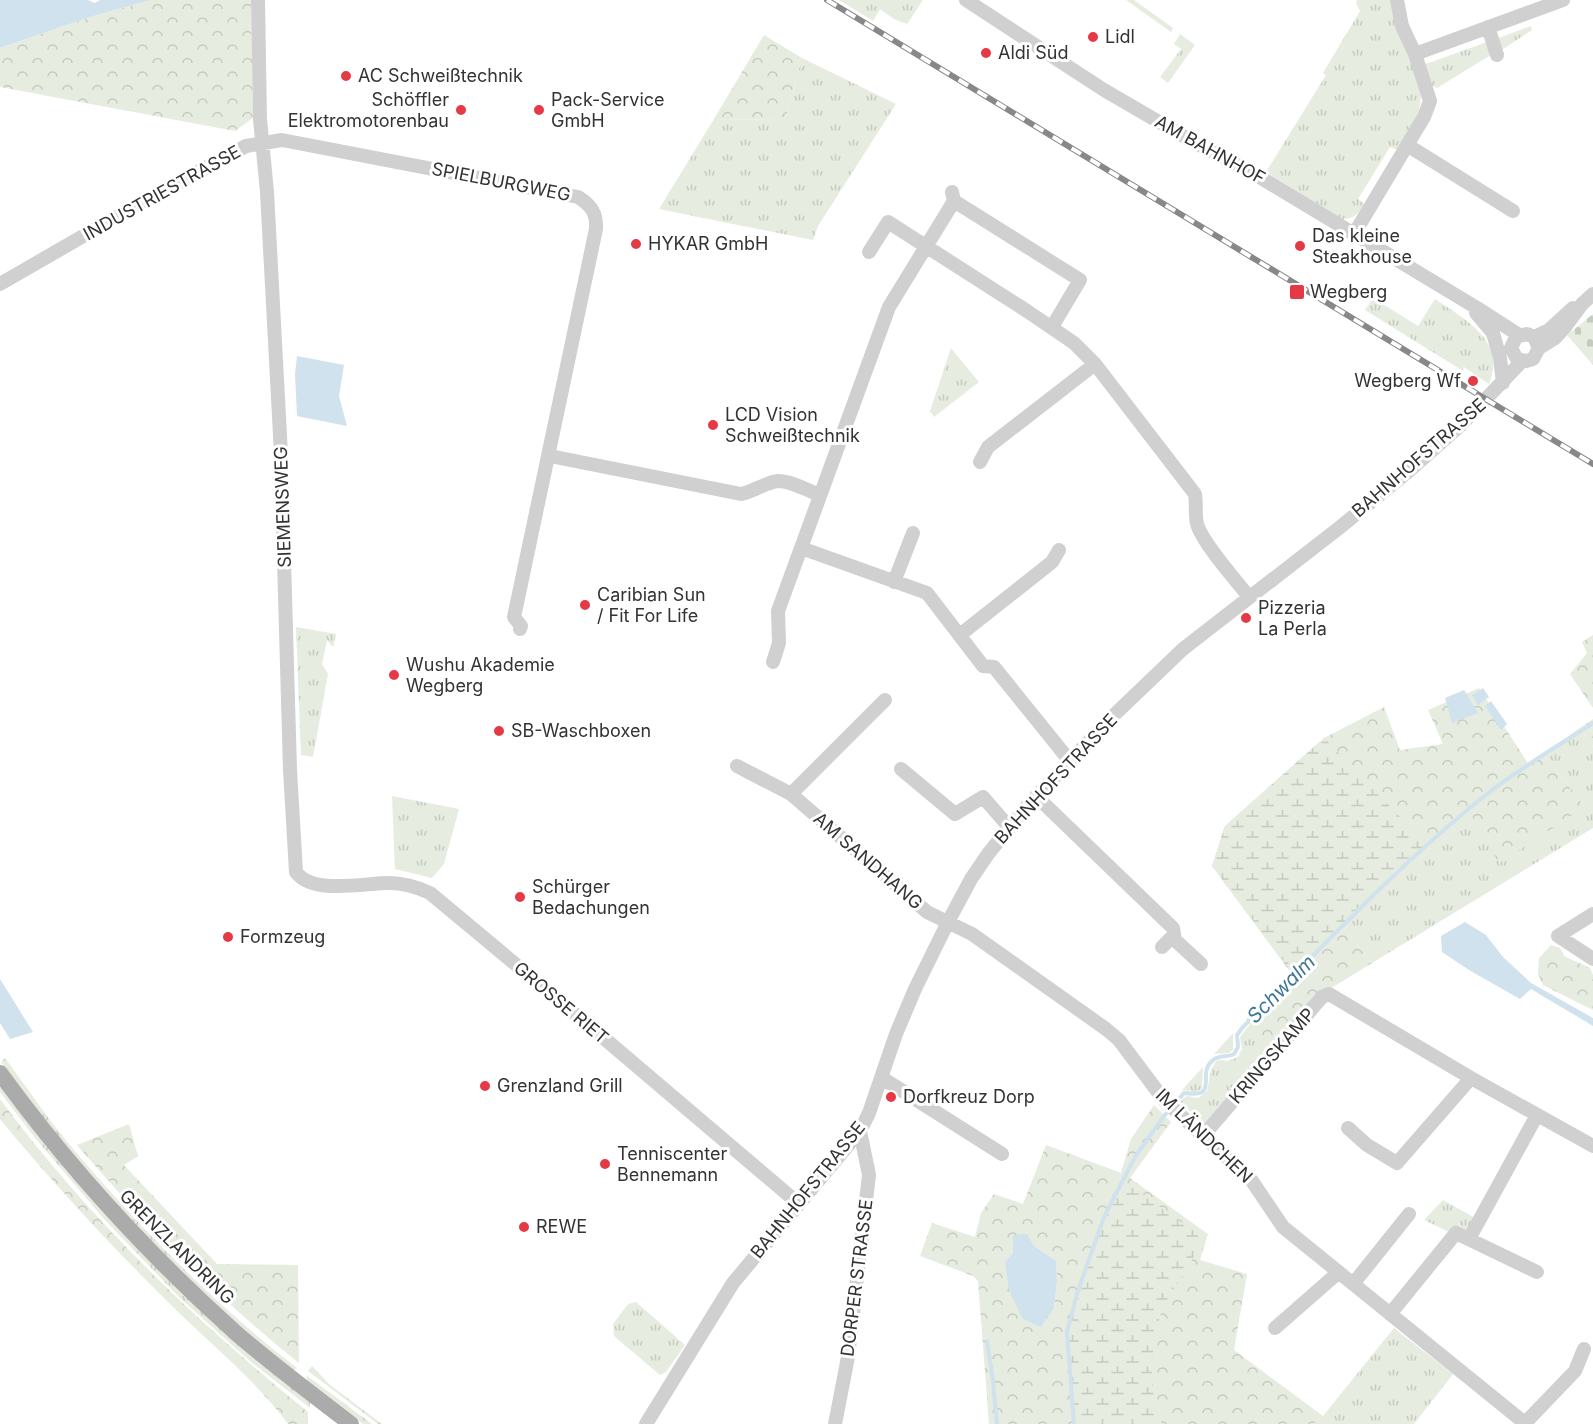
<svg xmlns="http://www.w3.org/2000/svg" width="1593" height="1424" viewBox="0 0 1593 1424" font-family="Inter,sans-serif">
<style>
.grass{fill:url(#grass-tufts)}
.forest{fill:url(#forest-crowns);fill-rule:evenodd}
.wetland{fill:url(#wetland-marsh)}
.cemetery{fill:url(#cemetery-stones)}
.water{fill:#cfe2ee}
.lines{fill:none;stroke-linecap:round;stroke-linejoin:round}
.stream{stroke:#cfe2ee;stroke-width:4}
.minor{stroke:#d0d0d0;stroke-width:14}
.major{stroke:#ababab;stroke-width:16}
.rail-casing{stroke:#888;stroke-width:6}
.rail{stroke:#fff;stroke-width:4;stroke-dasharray:11;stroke-linecap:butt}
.poi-dot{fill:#e63946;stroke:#fff;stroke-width:2}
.labels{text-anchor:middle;stroke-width:6;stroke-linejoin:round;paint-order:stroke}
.poi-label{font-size:18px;fill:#333;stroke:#fff;text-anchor:start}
.street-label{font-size:18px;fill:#333;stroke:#fff}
.water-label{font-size:20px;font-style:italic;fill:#3f7597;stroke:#fff}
</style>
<defs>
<pattern id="grass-tufts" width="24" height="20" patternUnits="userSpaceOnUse" patternTransform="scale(1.5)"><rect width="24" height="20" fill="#e6ecdf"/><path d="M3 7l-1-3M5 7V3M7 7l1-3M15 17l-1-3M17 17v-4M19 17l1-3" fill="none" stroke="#c6cbc0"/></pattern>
<pattern id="forest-crowns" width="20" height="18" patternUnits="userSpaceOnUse" patternTransform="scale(1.5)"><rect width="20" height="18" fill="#e6ecdf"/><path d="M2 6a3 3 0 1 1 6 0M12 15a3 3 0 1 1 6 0" fill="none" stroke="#c6cbc0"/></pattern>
<pattern id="wetland-marsh" width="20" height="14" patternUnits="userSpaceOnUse" patternTransform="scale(1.5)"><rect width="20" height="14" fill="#e6ecdf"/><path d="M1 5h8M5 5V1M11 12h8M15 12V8" fill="none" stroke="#c6cbc0"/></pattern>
<pattern id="cemetery-stones" width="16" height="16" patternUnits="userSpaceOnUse" patternTransform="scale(1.5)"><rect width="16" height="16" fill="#e6ecdf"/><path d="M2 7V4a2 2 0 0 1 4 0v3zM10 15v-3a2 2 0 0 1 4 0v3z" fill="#c6cbc0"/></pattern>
</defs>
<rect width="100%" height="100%" fill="#fff"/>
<path class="grass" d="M839,0H923L907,24L894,19L880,9L873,21Z
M1126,0H1134L1173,28L1171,32Z
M1357,0H1392L1420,88C1424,113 1410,130 1398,150L1390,147L1358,199L1365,204C1359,213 1354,219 1342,219L1266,172L1326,75L1323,73L1360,11L1356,3Z
M1531,26L1532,30L1500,51L1496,39Z
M1180,34L1195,45L1168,83L1160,77L1181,49L1174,44Z
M1490,41L1494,53L1437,88L1431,85L1423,65Z
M802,58L896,104L818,226L813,240L659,209L714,119L785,120Z
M1373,298L1418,326L1435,299C1464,319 1507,340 1489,384L1464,367L1463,371L1365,310Z
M951,348L979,382L934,417L930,411Z
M296,627L336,634L333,647L327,640L322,664L328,674L313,757L301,755Z
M1580,728L1593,747V828L1372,963L1342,926L1427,845L1432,850L1471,815L1585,807L1543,754Z
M392,796L459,809L444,864L432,878L395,869Z
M1250,1024L1271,1051L1206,1127L1180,1101L1187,1096L1198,1098L1207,1091L1211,1070L1216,1061L1221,1060L1228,1061L1238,1057L1242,1049L1240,1037Z
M1233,1033V1050L1229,1053L1214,1054Z
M5,1058C28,1089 49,1121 74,1150C141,1229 215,1305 297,1368L293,1371C237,1324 181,1276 131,1222C84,1173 42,1117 1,1062Z
M1203,1067L1202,1089L1195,1092L1182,1090Z
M0,1085L17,1108L310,1402V1408L251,1362L180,1298L104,1219L36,1139L0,1092Z
M1443,1200L1477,1219L1470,1231L1451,1233L1424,1220Z
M636,1302L685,1345L666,1372L660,1375L614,1336L613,1324L628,1304Z
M1394,1328L1453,1374L1414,1424H1314L1323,1416Z
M306,1375L372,1424H363L308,1384Z"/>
<path class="forest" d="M151,0H251L253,118L235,131L0,87V48L90,17Z
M764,35L802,58L785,120L714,119Z
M1593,635V708L1570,674L1587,653L1582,642Z
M1479,688L1528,763L1543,754L1585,807L1499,863L1471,815L1432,850L1427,845L1342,926L1372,963L1320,995L1271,1051L1246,1019L1291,973L1212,866L1225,826L1324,738L1384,707L1400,750L1443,744L1428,710Z
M1593,719V747L1580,728Z
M1551,945L1560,948L1564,956L1590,968L1593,975V1010L1543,985L1538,974L1539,958Z
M0,1099C87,1217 194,1320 308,1412V1424H288C256,1380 208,1342 170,1304C110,1245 53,1183 0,1119Z
M1154,1105L1171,1122L1130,1178L1208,1234L1200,1260L1247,1274L1234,1350L1323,1416L1314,1424H989L978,1281L973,1276L920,1256L932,1223L975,1237L981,1213L994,1194L1023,1204L1046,1145L1121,1173L1131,1139ZM1033,1245L1056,1261L1057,1282L1054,1308L1005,1262L1013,1253Z
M129,1124L138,1156L124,1165L217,1264L298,1265L299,1363C217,1298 145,1224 77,1145Z
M312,1366L330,1385L382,1424H378L308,1371Z"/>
<path class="wetland" d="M1324,738L1427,845L1294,975L1212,866L1225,826Z
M1123,1180L1198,1234C1195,1272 1178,1275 1165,1304C1155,1323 1151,1362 1152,1383C1153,1396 1159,1411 1162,1424H1074L1067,1332L1077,1294L1094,1242L1104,1217Z"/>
<path class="cemetery" d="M1593,314V365L1567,335Z"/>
<path class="water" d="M0,0H88L95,3L100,0H151L90,17L0,48Z
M297,356L344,365L339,396L347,426L297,416L295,374Z
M1483,688L1489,697L1478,705L1472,695Z
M1464,690L1478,713L1452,723L1445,698Z
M1491,701L1507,724L1501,730L1485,706Z
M1465,922L1486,935L1503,957L1531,983L1593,1018V1026L1531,989L1520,999L1469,970L1442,952L1441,936Z
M0,979L33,1032L10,1039L0,1023Z
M1027,1234L1033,1245L1056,1261L1057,1282L1054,1308L1041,1327L1023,1319L1009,1291L1005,1262L1013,1253V1235Z"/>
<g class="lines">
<path class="stream" d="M987,1341L993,1381L997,1424
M1074,1424L1067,1332L1077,1294L1104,1217L1135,1157L1164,1116L1184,1093C1221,1098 1196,1075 1212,1061C1218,1054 1227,1058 1234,1054L1238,1047L1237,1035L1243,1027C1322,947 1399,864 1487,794C1520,768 1558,746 1593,723"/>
<path class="minor" d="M258,0L260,119L267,192L281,454L290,770L296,872C312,895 364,883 389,883C404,883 417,887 430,893L592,1028L799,1204
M966,0L1104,90L1190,140L1248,170L1477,308L1519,335
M1488,27L1497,55
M1415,54L1563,0
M1407,145L1513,211
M954,201L1080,280L1052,327
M1354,234L1424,117L1430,101L1415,54L1402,26L1397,0
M869,252L888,222L1027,311L1074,343L1095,364L1195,494C1197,505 1194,517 1198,527C1206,547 1235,579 1249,597
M0,284L137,205L246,146L282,140L578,197C591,205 597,213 596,229L514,617L521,626L520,629
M1476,313L1493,333L1500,358L1503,383
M1534,337L1549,330L1573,308
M1539,348L1534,337L1527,334L1516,337L1511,348L1517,359L1526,361L1533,359L1539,348L1555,338L1565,327L1582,304L1593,294
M550,456L741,494C753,492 766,482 778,481C791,481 807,490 819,495
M980,462L988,447L1095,364
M801,548L927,593L983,666L994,667L1069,760
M894,582L913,533
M961,634L1052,562L1059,550
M773,662L779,643L778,611L889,307L954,201L952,192
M737,766L791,794L927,912L972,934L1106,1029L1119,1040L1164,1100L1252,1181L1283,1227L1526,1424
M901,769L955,814L983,797L1009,827
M791,794L885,700
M1036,796L1173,928L1175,940L1201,964
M1593,914L1558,936L1593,959
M1162,947L1174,935
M882,1078L1002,1154
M1348,1128L1367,1145L1397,1163L1471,1078
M1203,1136L1322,997L1329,994L1471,1078L1593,1146
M1469,1239L1537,1115
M1353,1284L1409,1214
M1390,1314L1456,1233L1537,1272
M1275,1328L1339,1272
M1525,1423L1575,1371L1584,1349
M646,1424L733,1283L860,1131L869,1113L896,1034L915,989L948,922L971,879L988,854L1026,807L1113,716L1183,649L1339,528L1410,470L1462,424L1522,361
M835,1424L848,1357L869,1175L860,1131"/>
<path class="major" d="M0,1073C69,1168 149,1255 236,1333C273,1365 312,1394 351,1424"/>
<g class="rail-casing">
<path id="rail" d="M827,0L1593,464"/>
</g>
<use href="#rail" class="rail"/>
</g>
<g class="poi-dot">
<circle cx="1093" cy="37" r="6"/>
<circle cx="986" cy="53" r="6"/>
<circle cx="346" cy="76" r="6"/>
<circle cx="461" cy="110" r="6"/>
<circle cx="539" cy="110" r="6"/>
<circle cx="636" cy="244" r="6"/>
<circle cx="1300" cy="246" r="6"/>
<rect x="1289" y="284" width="16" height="16" rx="3"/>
<circle cx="1473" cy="381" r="6"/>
<circle cx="713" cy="425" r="6"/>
<circle cx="585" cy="605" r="6"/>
<circle cx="1246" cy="618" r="6"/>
<circle cx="394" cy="675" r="6"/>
<circle cx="499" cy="731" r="6"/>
<circle cx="520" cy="897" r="6"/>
<circle cx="228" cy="937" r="6"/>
<circle cx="485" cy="1086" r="6"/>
<circle cx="891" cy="1097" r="6"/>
<circle cx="605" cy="1164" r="6"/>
<circle cx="524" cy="1227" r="6"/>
</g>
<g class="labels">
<g class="poi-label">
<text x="1105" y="43">Lidl</text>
<text x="998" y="59">Aldi Süd</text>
<text x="358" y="82">AC Schweißtechnik</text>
<text x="449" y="106" text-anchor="end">Schöffler<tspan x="449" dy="21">Elektromotorenbau</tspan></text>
<text x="551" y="106">Pack-Service<tspan x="551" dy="21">GmbH</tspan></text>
<text x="1312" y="242">Das kleine<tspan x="1312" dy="21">Steakhouse</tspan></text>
<text x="648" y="250">HYKAR GmbH</text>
<text x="1310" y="298">Wegberg</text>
<text x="1461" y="387" text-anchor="end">Wegberg Wf</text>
<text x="725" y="421">LCD Vision<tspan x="725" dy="21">Schweißtechnik</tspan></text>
<text x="597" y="601">Caribian Sun<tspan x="597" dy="21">/ Fit For Life</tspan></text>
<text x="1258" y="614">Pizzeria<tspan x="1258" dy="21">La Perla</tspan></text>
<text x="406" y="671">Wushu Akademie<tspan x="406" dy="21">Wegberg</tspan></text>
<text x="511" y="737">SB-Waschboxen</text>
<text x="532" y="893">Schürger<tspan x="532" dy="21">Bedachungen</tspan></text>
<text x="240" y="943">Formzeug</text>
<text x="497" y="1092">Grenzland Grill</text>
<text x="903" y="1103">Dorfkreuz Dorp</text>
<text x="617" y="1160">Tenniscenter<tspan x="617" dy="21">Bennemann</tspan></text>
<text x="536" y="1233">REWE</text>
</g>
<g class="street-label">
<text transform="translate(1210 150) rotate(29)" y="6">AM BAHNHOF</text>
<text transform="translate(501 182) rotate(11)" y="6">SPIELBURGWEG</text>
<text transform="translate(162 193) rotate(-29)" y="6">INDUSTRIESTRASSE</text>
<text transform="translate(1419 458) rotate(-41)" y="6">BAHNHOFSTRASSE</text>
<text transform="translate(283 507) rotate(-92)" y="6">SIEMENSWEG</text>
<text transform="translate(1056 779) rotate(-47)" y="6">BAHNHOFSTRASSE</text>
<text transform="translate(868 861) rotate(41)" y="6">AM SANDHANG</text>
<text transform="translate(561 1003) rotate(40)" y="6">GROSSE RIET</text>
<text transform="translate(1272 1056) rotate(-49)" y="6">KRINGSKAMP</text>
<text transform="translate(1204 1136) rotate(44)" y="6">IM LÄNDCHEN</text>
<text transform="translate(808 1190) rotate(-51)" y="6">BAHNHOFSTRASSE</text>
<text transform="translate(177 1247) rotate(45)" y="6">GRENZLANDRING</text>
<text transform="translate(857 1278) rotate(-83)" y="6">DORPER STRASSE</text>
</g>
<g class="water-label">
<text transform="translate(1281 989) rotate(-45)" y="7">Schwalm</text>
</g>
</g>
</svg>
